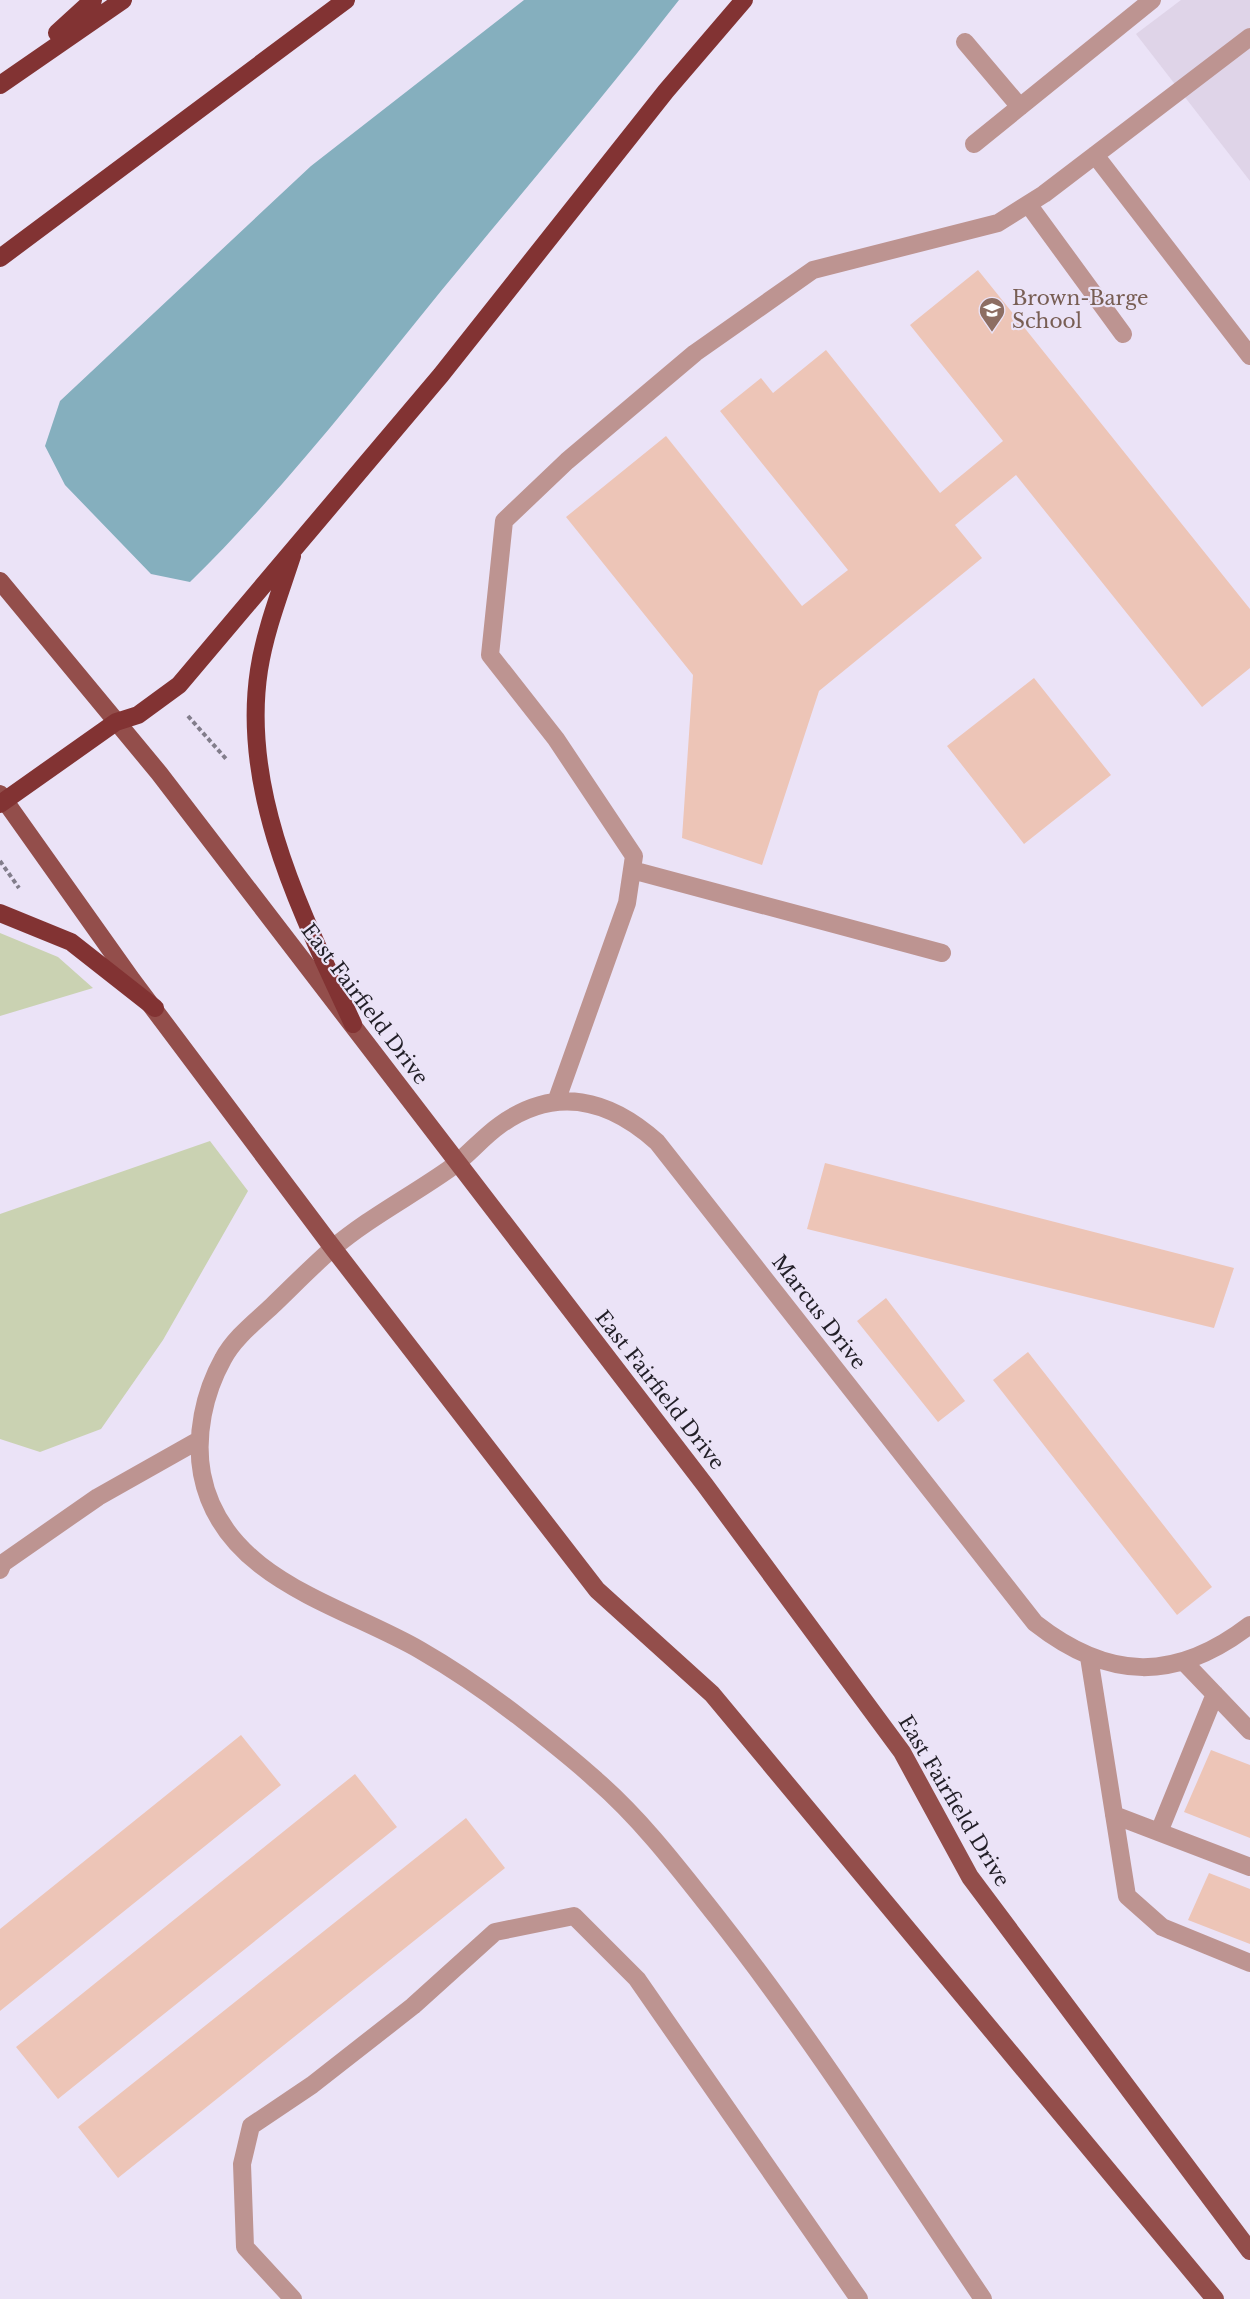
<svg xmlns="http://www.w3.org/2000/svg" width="1250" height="2299" viewBox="0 0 1250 2299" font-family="'Libre Baskerville',serif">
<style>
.industrial{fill:#dfd4e8}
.green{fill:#cad2b2}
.water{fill:#85afbe}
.building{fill:#edc5b7}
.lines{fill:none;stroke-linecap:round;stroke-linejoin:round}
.path{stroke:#827d8b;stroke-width:4;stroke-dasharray:4.5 3;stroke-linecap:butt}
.minor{stroke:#bd9491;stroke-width:18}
.major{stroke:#934e4b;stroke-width:18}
.highway{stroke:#823333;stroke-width:18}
.labels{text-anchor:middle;stroke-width:4.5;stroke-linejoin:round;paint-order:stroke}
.education-label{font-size:20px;fill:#785e54;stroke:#ebe3f7;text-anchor:start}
.street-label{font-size:20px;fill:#221f27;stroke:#ebe3f7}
</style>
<rect width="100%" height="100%" fill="#ebe3f7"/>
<path class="industrial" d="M1181,0H1250V181L1136,34Z"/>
<path class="green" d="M0,933L58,957L93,988L0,1016Z
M210,1141L248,1191L163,1340L101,1429L40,1452L0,1439V1214Z"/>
<path class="water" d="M524,0H679C602,99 521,194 441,291C360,391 281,493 190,582L151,574L65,485L45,446L60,401L311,166Z"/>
<path class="building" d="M978,270L1250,609V668L1202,707L1016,475L955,525L982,558L819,691L762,865L682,838L693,675L566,517L666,436L802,606L848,570L720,411L761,378L773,393L826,350L940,493L1003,441L910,325Z
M1034,678L1111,775L1024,844L947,746Z
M825,1163L1234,1268L1214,1328L807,1229Z
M886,1298L965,1401L938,1422L857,1321Z
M1028,1352L1212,1587L1177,1615L993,1380Z
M241,1735L281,1785L0,2011V1929Z
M1211,1750L1250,1765V1838L1184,1812Z
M355,1774L397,1827L58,2099L16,2047Z
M466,1818L505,1868L118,2178L78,2127Z
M1209,1873L1250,1889V1944L1188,1920Z"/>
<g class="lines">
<path class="path" d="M188,716L227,760
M0,861L19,888"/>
<path class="minor" d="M965,42L1020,107
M974,144L1152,0
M1095,155L1250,356
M1028,204L1123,334
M632,870L942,953
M556,1102L627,903L634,856L556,739L490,655L504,521L567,461L695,353L813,270L998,223L1044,194L1250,37
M0,1570L3,1563L98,1497L199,1440
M1089,1657L1127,1896L1162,1927L1250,1963
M1184,1662L1250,1731
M1114,1815L1250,1867
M1159,1832L1215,1694
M293,2299L245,2247L242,2164L251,2126L312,2085L413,2006L495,1932L574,1916L637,1979L859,2299
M983,2299C896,2170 813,2039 717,1917C679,1869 642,1820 596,1780C572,1758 545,1737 518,1716C488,1693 453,1669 420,1650C340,1604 222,1579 202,1474C195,1436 204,1393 223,1359C234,1338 255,1322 272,1306C292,1287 311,1267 332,1249C368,1218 413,1195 452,1167C469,1154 483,1137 500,1125C556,1085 609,1099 657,1142L1035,1623C1109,1681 1176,1682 1250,1625"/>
<path class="major" d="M0,581L159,773L705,1485L902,1752L970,1877L1250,2251
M0,794L132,980L333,1248L597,1590L712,1694L1215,2299"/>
<path class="highway" d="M57,33L93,0
M0,85L123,0
M0,258L346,0
M292,556C280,593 265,631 259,670C240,794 303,915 353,1024
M0,804L116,722L138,715L179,685L441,375L666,91L744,0
M0,913L71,942L155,1008"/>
</g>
<defs>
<g id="school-pin" transform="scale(1.35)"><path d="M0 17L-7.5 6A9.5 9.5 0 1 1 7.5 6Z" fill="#8d6e63" stroke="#ebe3f7"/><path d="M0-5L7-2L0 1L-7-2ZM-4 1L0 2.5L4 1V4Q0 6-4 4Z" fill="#fff"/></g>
</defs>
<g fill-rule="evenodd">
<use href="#school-pin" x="992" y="310"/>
</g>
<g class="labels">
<g class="education-label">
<text x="1012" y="305">Brown-Barge<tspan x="1012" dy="23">School</tspan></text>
</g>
<g class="street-label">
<text transform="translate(365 1004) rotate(53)" y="7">East Fairfield Drive</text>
<text transform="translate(819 1312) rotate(52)" y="7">Marcus Drive</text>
<text transform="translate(660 1390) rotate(52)" y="7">East Fairfield Drive</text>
<text transform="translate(954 1801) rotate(59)" y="7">East Fairfield Drive</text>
</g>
</g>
</svg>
